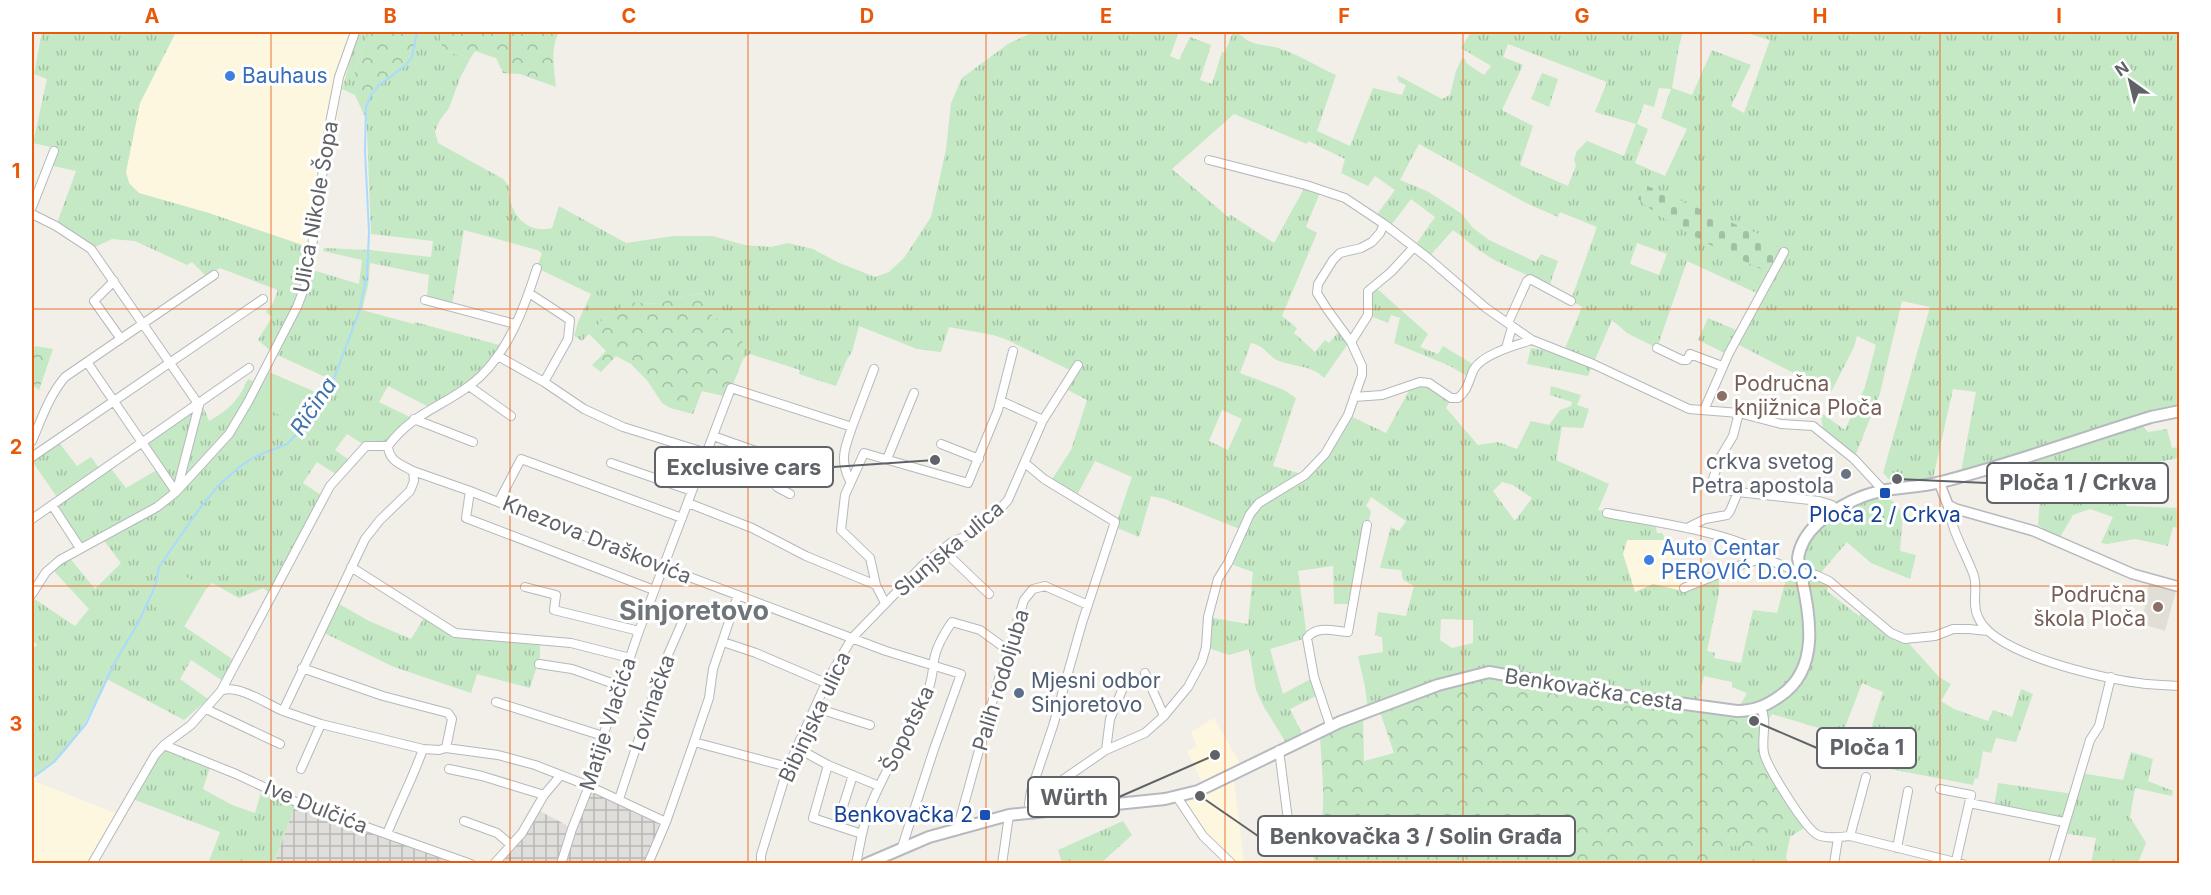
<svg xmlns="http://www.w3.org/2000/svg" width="2211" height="895" viewBox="0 0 2211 895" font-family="Inter,sans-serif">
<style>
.commercial{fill:#fef7e0}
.industrial{fill:url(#industrial-grid)}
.education{fill:#e1ded6}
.grass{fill:url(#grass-tufts);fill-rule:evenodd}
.forest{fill:url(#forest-crowns)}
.cemetery{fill:url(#cemetery-stones)}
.green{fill:#c5e8c5}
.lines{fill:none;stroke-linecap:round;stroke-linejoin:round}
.stream{stroke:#aadaff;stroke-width:2}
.minor-casing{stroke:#b5b8bc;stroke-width:10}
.tertiary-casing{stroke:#b5b8bc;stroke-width:12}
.secondary-casing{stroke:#b6babf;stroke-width:14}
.minor{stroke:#fff;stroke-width:8}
.tertiary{stroke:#fff;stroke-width:9}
.secondary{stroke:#fff;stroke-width:10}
.grid{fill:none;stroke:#e8590c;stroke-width:1.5;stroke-opacity:0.55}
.shop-dot{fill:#3f7fe0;stroke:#fff;stroke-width:2}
.education-dot{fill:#8d6e63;stroke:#fff;stroke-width:2}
.worship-dot{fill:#6b7280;stroke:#fff;stroke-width:2}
.transit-dot{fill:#1a4fb4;stroke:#fff;stroke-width:2}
.service-dot{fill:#5c6f8a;stroke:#fff;stroke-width:2}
.labels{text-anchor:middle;stroke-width:6;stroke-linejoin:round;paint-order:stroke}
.shop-label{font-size:21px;fill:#366cbe;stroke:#fff;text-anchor:start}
.street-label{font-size:21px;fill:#5f6368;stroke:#fff}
.education-label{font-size:21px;fill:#785e54;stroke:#fff;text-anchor:start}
.worship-label{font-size:21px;fill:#5b616d;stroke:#fff;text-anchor:end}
.transit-label{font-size:21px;fill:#164399;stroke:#fff}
.service-label{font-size:21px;fill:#4e5e75;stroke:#fff;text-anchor:start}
.water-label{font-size:22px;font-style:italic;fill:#4174aa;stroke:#fff}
.district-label{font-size:27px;font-weight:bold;fill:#70757a;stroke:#fff}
.leader{fill:none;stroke:#5f6368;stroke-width:2}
.callout-dot{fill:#5f6368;stroke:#fff;stroke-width:2}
.callout{fill:#fff;stroke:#5f6368;stroke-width:2}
.callout-label{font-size:22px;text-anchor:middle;font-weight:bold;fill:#5f6368}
.neatline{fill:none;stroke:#e8590c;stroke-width:2}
.grid-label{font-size:20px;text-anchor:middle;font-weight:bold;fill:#e8590c}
</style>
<defs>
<pattern id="industrial-grid" width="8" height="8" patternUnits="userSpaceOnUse" patternTransform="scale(1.5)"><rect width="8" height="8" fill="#e0deda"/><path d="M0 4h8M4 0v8" fill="none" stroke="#b9b8b5"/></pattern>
<pattern id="grass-tufts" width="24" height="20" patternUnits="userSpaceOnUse" patternTransform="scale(1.5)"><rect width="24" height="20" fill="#c5e8c5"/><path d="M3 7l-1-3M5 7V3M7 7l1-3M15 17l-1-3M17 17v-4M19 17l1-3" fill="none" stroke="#a3c0a4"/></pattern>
<pattern id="forest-crowns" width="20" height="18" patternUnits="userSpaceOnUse" patternTransform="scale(1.5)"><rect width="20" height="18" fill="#c5e8c5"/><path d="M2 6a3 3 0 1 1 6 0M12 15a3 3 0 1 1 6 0" fill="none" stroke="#a3c0a4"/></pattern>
<pattern id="cemetery-stones" width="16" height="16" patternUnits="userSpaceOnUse" patternTransform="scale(1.5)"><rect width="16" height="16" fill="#c5e8c5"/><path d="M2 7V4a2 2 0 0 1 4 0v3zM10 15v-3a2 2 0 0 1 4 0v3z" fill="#a3c0a4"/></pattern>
</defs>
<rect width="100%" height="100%" fill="#f1efe8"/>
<path class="commercial" d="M176,32H358L342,89L315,249L209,213L138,193L129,183L126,172L140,103Z
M1628,540H1666L1687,592L1653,584L1635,592L1623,554Z
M1214,718L1243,769L1233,774L1244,863H1232L1203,836L1177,797L1203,784L1187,751L1197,746L1191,732Z
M36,776V782L120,815L92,863L32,864V778Z"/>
<path class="industrial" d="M589,786L666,822L648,863L493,864L536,809L572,828Z
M296,802L471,864H274Z"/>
<path class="education" d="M2149,583L2176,591L2165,631L2142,624Z"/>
<path class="grass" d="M42,32H176L140,103L126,172L129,183L139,193L209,213L311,248L309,269L359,284L362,260L323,251L324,248L369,250L431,257L433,241L371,234L366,107L371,95L379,85L406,65L412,57L417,32H442L440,37L449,52L470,59L460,78L449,108L440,120L435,131L438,143L503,179L509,186C507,210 525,235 552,228L559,206L626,243L674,236H712L745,245L771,247L788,243L813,249L837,262L875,277L889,272L904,258L931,217L946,150L951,103L962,78L1008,44L1033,32H1179L1170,56L1179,60L1190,37L1211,45L1200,80L1212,84L1222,52H1225L1233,32C1240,33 1243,38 1249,41C1258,46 1271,45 1281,49C1300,55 1317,67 1336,75L1317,131L1350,146L1373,88L1402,95L1406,85L1399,82L1397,77L1399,76L1442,99L1450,95L1456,71L1462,58L1466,60V63L1484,75L1491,66L1461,48L1471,32H1683L1679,46L1672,88L1692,95L1712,50L1751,65L1731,106L1744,113L1770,40L1743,32H2179V411L2138,421L2148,432L2167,429L2172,448L2179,447V458L2132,467L2129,488H2127L2126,506L2179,508V528L2173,527L2168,546L2135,539L2107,544L2101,543L2113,517L2090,509L2073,515L2059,539L2038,525L2041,488L2020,479L2015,460L1960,477L1976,392L1953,389L1932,483H1893L1883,473L1930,307L1902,301L1880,393L1854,459L1824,433L1820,412L1845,430L1865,387L1876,345L1857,336L1854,347L1831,392L1735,343L1725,353L1698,340L1708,318L1741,332L1761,295L1687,261L1657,348L1627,333L1612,320L1588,376L1527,364L1531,348L1563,353L1582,307L1571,300L1597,227L1560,212L1558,217L1528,204L1419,144L1400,180L1427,191L1462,214L1473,228L1489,240L1536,262L1541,254L1558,261L1549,287C1534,277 1519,272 1503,264C1484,256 1469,242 1453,230L1428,258L1414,247L1435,217L1411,199L1389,228L1375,217L1395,190L1375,176L1368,186L1341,173L1345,159L1308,141L1307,144L1234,114L1172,169L1228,217L1231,215L1274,243L1306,185L1321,190L1306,227L1317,233L1282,316L1297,328L1294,333L1315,352L1325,340L1329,343L1341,329L1352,335L1366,315L1373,285L1428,334L1420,347L1438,354L1443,346L1476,366L1470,378L1450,366L1394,343L1400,318L1391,315L1388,323L1368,315L1324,378C1312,365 1294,367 1279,361C1267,356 1266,346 1251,343L1240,373L1284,390L1296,398L1273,466L1305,475L1325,454L1348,415L1386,433L1412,385L1420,382L1451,398L1446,408L1478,445L1498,442L1517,449L1531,421L1549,425L1560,410L1571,406L1572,402L1550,395L1551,386L1581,395L1577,405L1589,409L1583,428L1562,427L1556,460L1609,484L1598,510L1655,523L1657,533H1662L1666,540H1627L1623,554L1635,592L1653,584L1687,592L1719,578V593L1707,651L1715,653L1714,658L1741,663L1753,610L1777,613L1787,575L1801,573L1798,558L1815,526L1882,489L1903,514L1900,551L1916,555L1910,579L1871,563L1847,542L1818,576L1829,581L1827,591L1859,616L1865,610L1905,639L1939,677L1951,684L1941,701L1954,709L1988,721L1993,710L2012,717L2021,689L2033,694L2016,742L1996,738L1991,753L1983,751L1978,779L1975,778L1973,785L1890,769L1861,759L1883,692L1862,683L1842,735L1772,714L1764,726L1733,720L1723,709L1737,711L1747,693L1732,687V682L1704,676L1697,706L1368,711L1365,687L1358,656L1383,652L1382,637L1375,635L1378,612L1406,616L1414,586L1403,580L1401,570L1380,568L1391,527L1399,531L1406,521L1371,497L1366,506L1371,511L1352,604H1334L1333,566L1298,571L1307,638L1270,649L1283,694L1314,677L1320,694L1290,709L1304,738L1288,746L1264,707L1256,690L1249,649L1229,655L1206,647L1208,617L1248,624L1253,572L1228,563L1242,530L1165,499L1151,496L1139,537L1115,527L1132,477L1095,461L1076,497L1051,481L1071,450L1087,400L1064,388L1074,372L1005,339L993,335L949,327L941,352L917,349L859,326L852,352L847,359L836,386L799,374L800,370L750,354L743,359V350L712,316L704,293L671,298L658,304L629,302L603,320L582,341L574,336L578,322L591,294L537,268L542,253L537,250L464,230L452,305L427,297L429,275L370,263L368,286L362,310L414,324L415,322L503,346L488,369L431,408L388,386L379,402L414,419L388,446H366L347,434L335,450L352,462L339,476L317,462L303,483L324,497L272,594L263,588L239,598L212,583L206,589L166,565L150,603L232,659L223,681L191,660L180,679L208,699L184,720L107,679C90,716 70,758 32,778V649L37,645L32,639V601L33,598L75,626L89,609L53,570L69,557L95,589L121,563L101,537L80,548L52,505L59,500L32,461V457L57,440L77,466L91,457L101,471L109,466L126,488L160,468L142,442L202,404L209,421C230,409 238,401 248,379L317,408L334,381L273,353L258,340L272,317L266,312L273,303L278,290L220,268L206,276L192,262L187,265L135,241L112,239L91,249L56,226L76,171L53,166L59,149L33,143L47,79L34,74ZM1508,44L1607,82L1595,112L1636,124L1624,156L1587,141L1577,151L1574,159L1576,166L1568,186L1520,165L1533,126L1502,110L1523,65L1503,57ZM1659,88L1671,89L1661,118L1687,129L1665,176L1635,163L1648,129L1637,124L1644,104L1654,107ZM1645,186L1760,235L1782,251ZM1637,243L1667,254L1659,275L1630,264ZM1222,410L1242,419L1228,450L1209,441ZM1502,482L1513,485L1532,498L1515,521L1493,491ZM1441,619L1473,620V643L1452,648L1440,640Z
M358,32H369L355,71V95L342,89Z
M1542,73L1558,79L1549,107L1531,99Z
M334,601L369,621L411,639L427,613L455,633L540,639V657L530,688L477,674L471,693L394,667L320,631Z
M164,745L211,764L203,789L232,805L255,813L263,786L296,802L274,863L208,864L220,832L130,798Z
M2131,752L2153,759L2148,781L2173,791L2172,796L2135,788L2130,817L2146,843L2138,863H2091L2096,838L2061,833L2064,822L1994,807L1998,783L2074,794L2081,773L2123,780Z
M1796,810L1807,826L1790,837L1786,857L1788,863L1719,864L1723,862L1721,850L1732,844L1746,846Z
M1123,821L1132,835L1101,863H1062L1058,850Z"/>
<path class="forest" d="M369,32H417C416,41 415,51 410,59C396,82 366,79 365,117L355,95V71Z
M442,32H559C550,49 554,68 556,87L520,74L503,73L496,58L475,51L470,59L449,52L442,46L440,37Z
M705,293L712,316L742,334L743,359L728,397L702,391L693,414L670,408L662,403L647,380L631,364L616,356L601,372L592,365L606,351L589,334L603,320L629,302L657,304L671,298Z
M35,346L53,349L39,390L32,385V362Z
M1489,672L1723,709L1733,720L1764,726V753L1796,810C1784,827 1771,845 1749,846C1737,846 1732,844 1721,850L1723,862L1719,863L1314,864C1312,845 1322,826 1323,808C1324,784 1321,760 1320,736L1363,719L1364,761L1394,753L1378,706Z"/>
<path class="cemetery" d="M1645,185L1760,235L1782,251L1771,274C1725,252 1678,232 1638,199Z"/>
<path class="green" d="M264,370L325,396L304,425L248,402Z
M166,565L206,589L184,627L150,603Z"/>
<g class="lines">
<path class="stream" d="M32,778L54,762L86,724L114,664L138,623L155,587L159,567L197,512L218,486L238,468L254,457L287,444L296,435L330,389L359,312L367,275L369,232L365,151L366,107L371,95L379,85L406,65L412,57L417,32"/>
<g class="minor-casing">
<path id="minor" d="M1209,160L1306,185L1345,198L1384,224L1428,258L1486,308L1532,340L1593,364L1689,409L1739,413L1781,424L1813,426L1854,459L1882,489
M32,207L54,151
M32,214L56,226L91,249L199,405
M114,281L94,301L121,339
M529,293L570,320L568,339L544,382
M425,300L515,324
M1508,323L1527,281L1530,279L1571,301
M1351,342L1327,309L1317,293L1318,284L1333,260L1340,253L1361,248L1372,242L1380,233L1384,224
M1506,348L1512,327
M1657,348L1682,360H1687L1690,354L1722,366
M498,356L544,382L584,409L623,427L707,453
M87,362L176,492
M469,386L511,416
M1354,397L1382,395L1420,382L1429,383L1451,398H1458C1468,391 1469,379 1474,369C1483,354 1516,345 1532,340
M1001,401L1043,420
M1704,410L1729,353L1784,252
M414,419L473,442
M852,427L874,369
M713,436L790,463V467L777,487L790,494
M32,441C42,418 49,396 65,377L214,275
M941,444L979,459
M32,457L263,299
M887,459L914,393
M611,463L692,491
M1025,463L1044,479L1115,522L1082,623L1053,726L1031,791L1029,804
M413,471L470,491L466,518L654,590
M177,490L199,405
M470,491L663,567L886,651L961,674L934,749L902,847
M1738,492L1710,488L1720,458L1733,436L1739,413
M499,501L521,459L682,518
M688,503L752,528L806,556L876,585
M52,505L80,548
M1948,505C1951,529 1964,550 1973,573C1979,587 1971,602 1978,617C1993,654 2101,678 2139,683C2152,685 2166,685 2180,686
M1607,513C1635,519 1754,535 1764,558
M32,519L249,368
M1687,528L1705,519L1727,515L1730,511L1738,492L1819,501L1832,505L1837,510
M942,549L989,594
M351,567L455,633L571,643L630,658
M525,587L556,595L554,610L639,631
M1684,588L1738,566L1764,558L1801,573L1816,575L1829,581L1891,633L1905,639L1935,636L1953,629H1969L1988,631
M32,594L46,572L60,560L157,507L176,492L229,434L248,402L297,307L307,281L329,128L339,77L355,32
M885,603L876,585L870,558L841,530L845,495L864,453L968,483L998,410L1013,351
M723,642L756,653L826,683
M539,664L572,669L620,686
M1145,673L1164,716
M221,691L330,486L366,446H388
M496,702L603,736
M816,708L870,725
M1761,708C1768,722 1761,738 1764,753C1767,767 1806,830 1818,835C1827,839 1840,837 1850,836L1963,864
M206,709L280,744
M283,711L321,724L423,749L439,750L446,748L452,719L448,713L383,696L302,668
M1330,725L1314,677L1307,638C1316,625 1334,631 1348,632L1367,525
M694,742L788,767
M164,745L236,774L296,802L471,864
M446,748L498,755L535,765L589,786L666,822
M797,748L828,765L879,786
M1106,750L1110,719L1128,676
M1279,750L1288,820
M828,765L813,818L862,834
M301,769L321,724
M449,769L482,776L544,795
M1940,789L1971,795L1956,861
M1177,797L1203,836L1232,864
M619,799L663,666L689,607
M1029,803L1106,750L1145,733L1164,716L1188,687L1202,661L1206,647L1208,617L1218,579L1228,563L1250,514L1259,503L1305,475L1325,454L1348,415L1362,375V366L1351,342L1368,315V291L1391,272L1414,247
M1969,803L2064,822
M464,821L497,833L511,845
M837,825L853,775
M957,830L997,685L1024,600L1033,589L1045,586L1088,605
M387,834C398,806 413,778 423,749
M1850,836L1866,777
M1897,848L1908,791
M92,864L155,755L164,745L191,725L221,691C236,683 267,704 283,711L365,539L380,520L410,491L414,481L413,471C400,464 389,461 388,446C412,414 439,408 469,386C506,359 524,309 537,268
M494,864L522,833L544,795L560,776
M561,864L572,829L589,786L603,736L639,631L731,388L852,427C845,448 839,459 850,481
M648,864L666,822L694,742L709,698L713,669L738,595
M761,864V855L788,767L826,683L852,638L923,565L952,542L966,536L990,520L1008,500L1043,420L1078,365
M856,864C860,846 862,827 869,810C884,768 912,732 928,691C932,680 933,670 934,660C936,648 945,632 952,622L980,630L1009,651
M1002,864L1009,815
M1834,864L1838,838
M2053,864L2090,740L2099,726L2111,677"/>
</g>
<g class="tertiary-casing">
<path id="tertiary" d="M1939,482L1948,505L1956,509L2034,531L2133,574L2180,587"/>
</g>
<g class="secondary-casing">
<path id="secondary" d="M866,864L929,837L1009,815L1165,799L1198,791L1340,722L1438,685L1489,672L1626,696L1737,711C1754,711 1766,706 1780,696C1826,665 1806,603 1798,558C1802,530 1828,513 1852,501C1885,485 1908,490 1941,482C2012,464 2082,438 2151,417L2180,411"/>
</g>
<use href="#minor" class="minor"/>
<use href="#tertiary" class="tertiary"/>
<use href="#secondary" class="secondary"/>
</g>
<path class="grid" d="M271,32V864M510,32V864M748,32V864M986,32V864M1225,32V864M1463,32V864M1701,32V864M1940,32V864M32,309H2180M32,586H2180"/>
<g class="shop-dot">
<circle cx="230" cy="76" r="6"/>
<circle cx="1649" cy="560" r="6"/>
</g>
<g class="education-dot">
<circle cx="1722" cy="396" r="6"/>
<circle cx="2158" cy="607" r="6"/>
</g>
<circle class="worship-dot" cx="1846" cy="474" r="6"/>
<g class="transit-dot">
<rect x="1879" y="487" width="12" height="12" rx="3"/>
<rect x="979" y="809" width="12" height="12" rx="3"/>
</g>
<circle class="service-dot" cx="1019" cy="693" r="6"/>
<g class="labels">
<g class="shop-label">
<text x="242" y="83">Bauhaus</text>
<text x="1661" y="555">Auto Centar<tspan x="1661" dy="24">PEROVIĆ D.O.O.</tspan></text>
</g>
<g class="street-label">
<text transform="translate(316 207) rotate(-80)" y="7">Ulica Nikole Šopa</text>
<text transform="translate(597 540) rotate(22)" y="7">Knezova Draškovića</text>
<text transform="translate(949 549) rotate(-40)" y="7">Slunjska ulica</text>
<text transform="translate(1001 680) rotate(-73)" y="7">Palih rodoljuba</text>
<text transform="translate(1594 690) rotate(9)" y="7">Benkovačka cesta</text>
<text transform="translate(652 703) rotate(-71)" y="7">Lovinačka</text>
<text transform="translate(815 717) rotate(-65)" y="7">Bibinjska ulica</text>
<text transform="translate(608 724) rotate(-72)" y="7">Matije Vlačića</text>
<text transform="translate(908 729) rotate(-64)" y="7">Šopotska</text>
<text transform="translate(316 807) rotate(22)" y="7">Ive Dulčića</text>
</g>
<g class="education-label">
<text x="1734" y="391">Područna<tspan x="1734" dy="24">knjižnica Ploča</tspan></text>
<text x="2146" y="602" text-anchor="end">Područna<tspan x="2146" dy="24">škola Ploča</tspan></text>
</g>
<g class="worship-label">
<text x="1834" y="469">crkva svetog<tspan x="1834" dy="24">Petra apostola</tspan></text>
</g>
<g class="transit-label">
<text x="1885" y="522">Ploča 2 / Crkva</text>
<text x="973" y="822" text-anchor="end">Benkovačka 2</text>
</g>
<g class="service-label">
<text x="1031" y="688">Mjesni odbor<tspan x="1031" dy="24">Sinjoretovo</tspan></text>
</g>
<g class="water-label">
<text transform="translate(313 406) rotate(-56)" y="8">Ričina</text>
</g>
<g class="district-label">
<text x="694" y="620">Sinjoretovo</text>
</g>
</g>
<path class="leader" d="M935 460L833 467M1897 479L1987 483M1754 721L1817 748M1215 755L1119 797M1200 796L1258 836"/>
<g class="callout-dot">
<circle cx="935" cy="460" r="6"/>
<circle cx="1897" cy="479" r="6"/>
<circle cx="1754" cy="721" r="6"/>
<circle cx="1215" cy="755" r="6"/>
<circle cx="1200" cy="796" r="6"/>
</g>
<g class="callout">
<rect x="655" y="447" width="178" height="40" rx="6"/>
<rect x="1987" y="463" width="181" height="40" rx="6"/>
<rect x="1817" y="728" width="99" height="40" rx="6"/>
<rect x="1028" y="777" width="91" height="40" rx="6"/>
<rect x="1258" y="816" width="317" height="40" rx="6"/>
</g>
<g class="callout-label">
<text x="744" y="475">Exclusive cars</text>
<text x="2078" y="490">Ploča 1 / Crkva</text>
<text x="1867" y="755">Ploča 1</text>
<text x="1074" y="805">Würth</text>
<text x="1416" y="844">Benkovačka 3 / Solin Građa</text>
</g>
<rect width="2211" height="895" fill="none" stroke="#ffffff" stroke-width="66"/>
<g transform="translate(2130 81) rotate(326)" stroke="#ffffff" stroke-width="4.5" paint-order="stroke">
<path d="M0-4.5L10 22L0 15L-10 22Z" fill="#5f6368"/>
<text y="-9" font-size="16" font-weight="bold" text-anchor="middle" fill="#5f6368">N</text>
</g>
<rect x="33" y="33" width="2145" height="829" class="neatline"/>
<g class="grid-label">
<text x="152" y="23">A</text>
<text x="390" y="23">B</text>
<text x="629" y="23">C</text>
<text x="867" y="23">D</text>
<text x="1106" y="23">E</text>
<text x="1344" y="23">F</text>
<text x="1582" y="23">G</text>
<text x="1820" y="23">H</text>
<text x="2059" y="23">I</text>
<text x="16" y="178">1</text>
<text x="16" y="454">2</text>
<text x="16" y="731">3</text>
</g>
</svg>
